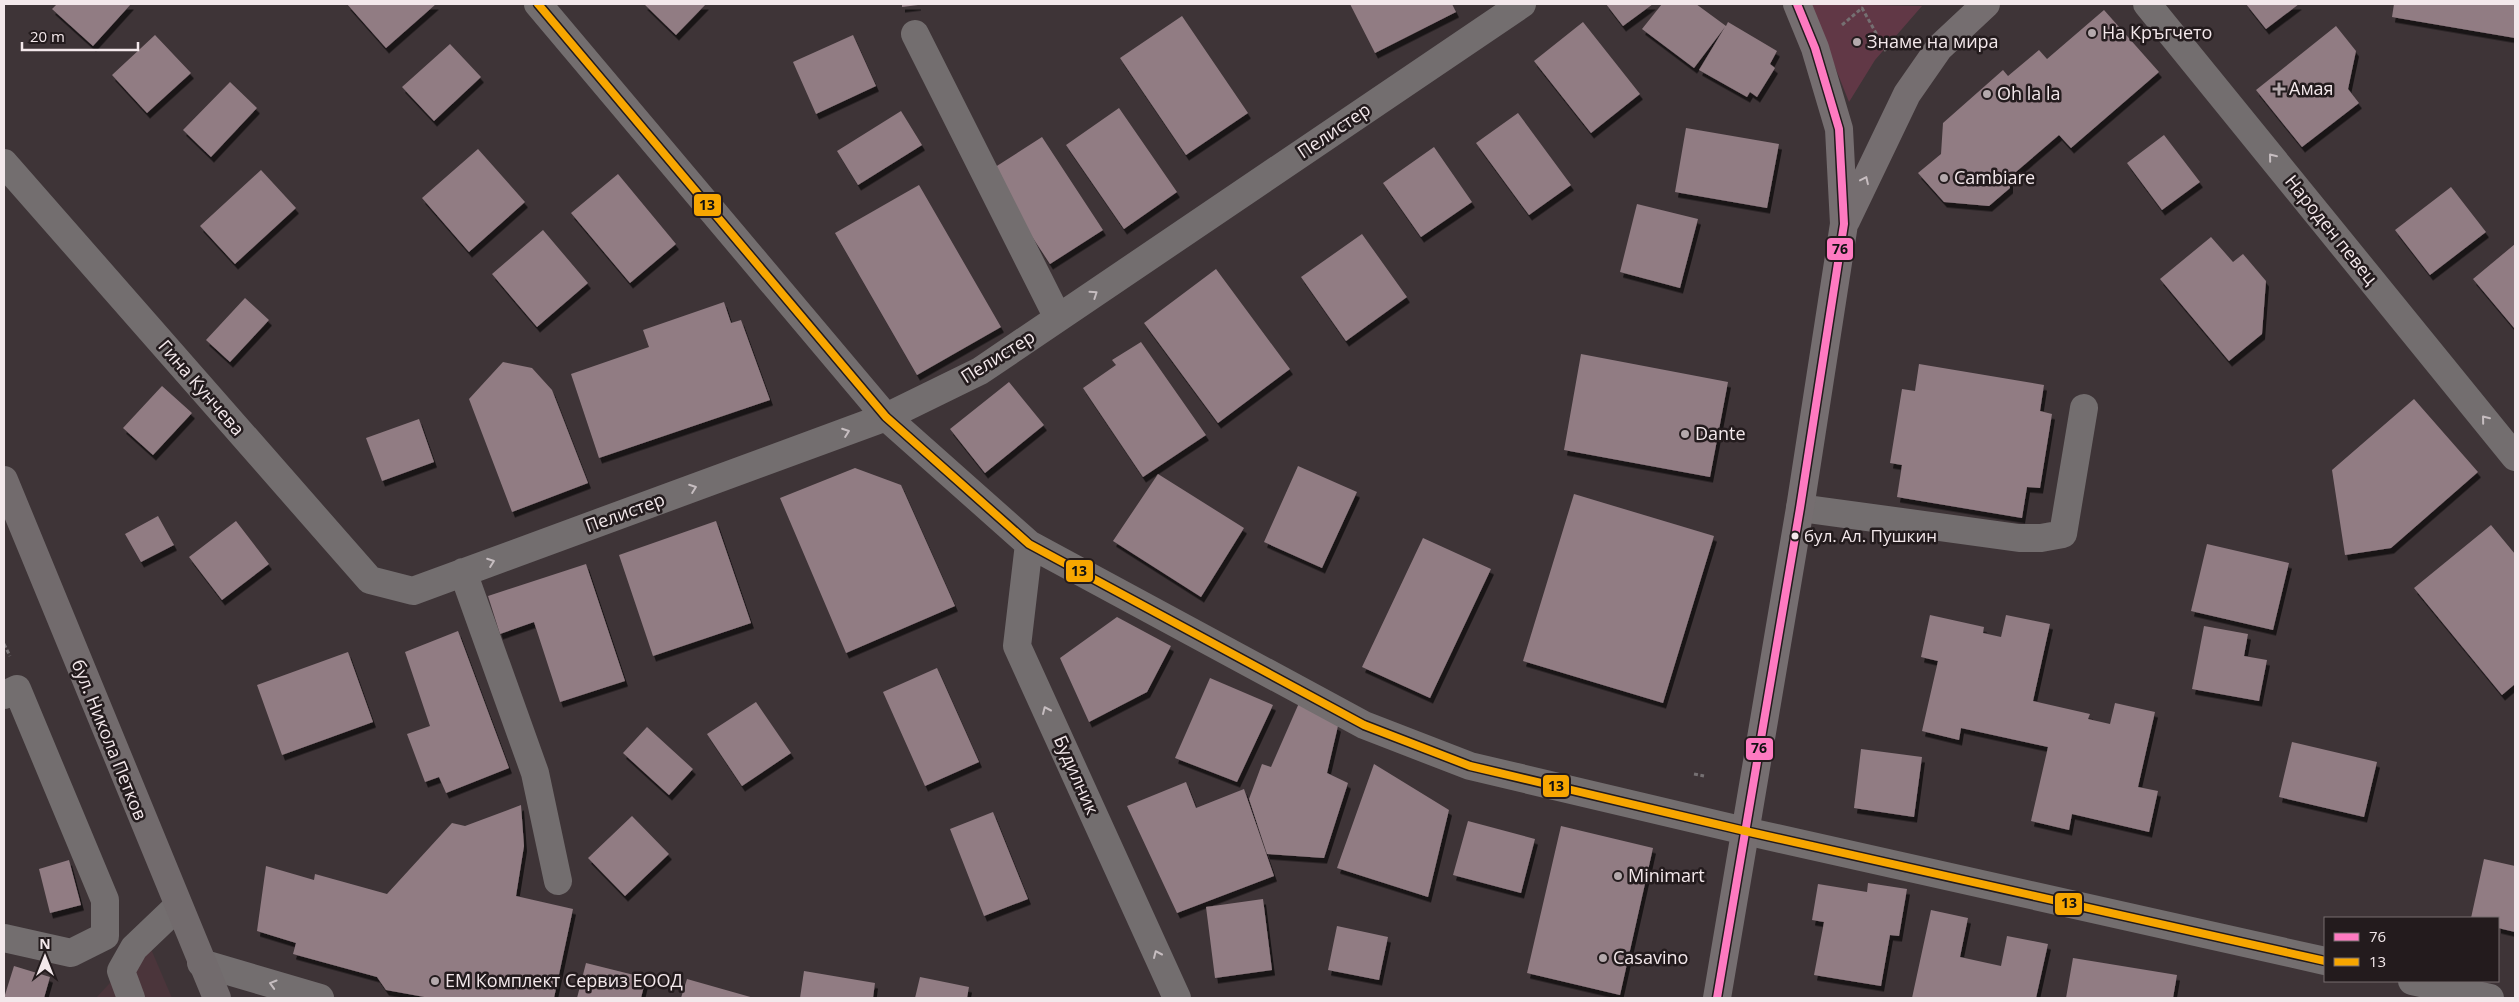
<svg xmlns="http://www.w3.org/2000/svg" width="2519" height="1002" viewBox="0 0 2519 1002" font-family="'Open Sans',sans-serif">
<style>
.built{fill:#4b353b}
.green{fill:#613846}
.building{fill:#917c83;filter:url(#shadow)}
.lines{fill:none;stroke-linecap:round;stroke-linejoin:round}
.path{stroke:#757072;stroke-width:3;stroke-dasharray:4 2.5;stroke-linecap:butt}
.minor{stroke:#736e6f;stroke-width:28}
.major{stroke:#756e70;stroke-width:28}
.highway{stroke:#726b6d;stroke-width:28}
.bus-1-casing{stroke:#231b1d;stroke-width:11}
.bus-2-casing{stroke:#231b1d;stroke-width:11}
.bus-1{stroke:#fe7ac1;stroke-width:8}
.bus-2{stroke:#f7a600;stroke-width:8}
.oneway{stroke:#c6bdc0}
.oneway2{stroke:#c7bdc0}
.poi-dot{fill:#b4a9ac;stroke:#231b1d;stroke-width:2}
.bus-dot{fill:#f3e8eb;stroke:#231b1d;stroke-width:2}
.labels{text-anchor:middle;stroke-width:5;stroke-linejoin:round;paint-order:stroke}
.bus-label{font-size:17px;fill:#f3e8eb;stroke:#231b1d;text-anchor:start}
.poi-label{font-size:18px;fill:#f3e8eb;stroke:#231b1d;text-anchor:start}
.street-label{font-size:18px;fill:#f3e8eb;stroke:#231b1d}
.line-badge{stroke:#231b1d;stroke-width:2}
.pale-badge-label{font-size:14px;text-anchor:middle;font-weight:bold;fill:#111}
</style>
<defs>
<filter id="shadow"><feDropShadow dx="3" dy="5.5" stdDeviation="0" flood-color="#0009"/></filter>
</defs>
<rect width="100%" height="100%" fill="#3e3437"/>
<path class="built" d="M148,942L172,998H96L121,971Z"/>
<path class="green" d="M1810,4L1922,6L1875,60L1849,102Z"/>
<path class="building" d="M57,4H131L93,46L52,9Z
M347,4H436L386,48Z
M644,4H706L676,35Z
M902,4H918V5L902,7Z
M1350,4H1452L1456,12L1375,53Z
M1606,4H1653L1623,26Z
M1662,4H1696L1726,26L1728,22L1777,51L1770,64L1775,68L1757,97L1750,92L1747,97L1699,70L1725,27L1694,68L1642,29Z
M2246,4H2299L2266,29Z
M2394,4H2515V38L2392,17Z
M2104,10L2159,72L2071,148L2059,135L2010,177V188L1989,206L1944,202L1918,173L1941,154L1943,123L2003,70L2008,76L2039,50L2047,59Z
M1182,16L1248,113L1186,155L1120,58Z
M1583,22L1640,94L1591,133L1534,61Z
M2336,26L2356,51L2348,89L2359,103L2302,147L2256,90Z
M155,35L191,73L147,113L112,75Z
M853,35L876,86L816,114L793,62Z
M450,44L481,77L434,121L402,87Z
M230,82L257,108L211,157L183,130Z
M1119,108L1177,192L1124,229L1066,145Z
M901,111L922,145L858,185L837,151Z
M1518,113L1571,185L1529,215L1476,143Z
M1686,128L1779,144L1767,208L1675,192Z
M2164,135L2200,182L2162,210L2127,163Z
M1042,137L1103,230L1050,264L989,171Z
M1434,147L1472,202L1421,237L1383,183Z
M478,149L525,202L469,252L422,198Z
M261,170L296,208L235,264L200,226Z
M618,174L676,244L630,283L571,213Z
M919,185L1001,327L917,375L835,233Z
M2451,187L2486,232L2430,275L2395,230Z
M1637,204L1698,219L1680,288L1620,272Z
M543,230L588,283L537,327L492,274Z
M1362,234L1407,297L1346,341L1301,277Z
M2211,237L2233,262L2243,254L2266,281L2262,334L2229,361L2160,279Z
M2515,244V329L2473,279Z
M1216,269L1290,369L1218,423L1144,323Z
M245,298L269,320L230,362L206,340Z
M724,302L731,323L741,320L770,400L599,458L571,374L649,347L643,330Z
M1141,342L1206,435L1143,477L1083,388L1116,365L1112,360Z
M1581,354L1728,382L1710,477L1564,450Z
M503,362L532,368L552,390L588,483L512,512L469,399Z
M1919,364L2044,385L2040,411L2052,414L2040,488L2027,487L2022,518L1897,497L1902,465L1890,463L1902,389L1915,391Z
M1009,382L1044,425L985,473L950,429Z
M162,386L192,413L153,455L123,428Z
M2414,399L2478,472L2391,548L2345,555L2332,470Z
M419,419L434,462L382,481L366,438Z
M1298,466L1357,492L1322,568L1264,542Z
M855,468L901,485L955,606L846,653L780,498Z
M1158,474L1244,528L1201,597L1113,541Z
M1574,494L1714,536L1663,703L1523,661Z
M158,516L174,545L141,562L125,534Z
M236,521L269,564L222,600L189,557Z
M716,521L751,623L653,656L619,555Z
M2491,525L2515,554V684L2502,695L2414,588Z
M1423,538L1491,569L1430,698L1362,667Z
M2207,544L2289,563L2273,630L2191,611Z
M586,564L625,681L560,702L534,622L500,634L488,596Z
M1930,615L1984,627L1983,633L2001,637L2006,615L2050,624L2033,701L2090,714L2088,719L2110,724L2115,703L2155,712L2138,787L2158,791L2149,832L2072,814L2069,830L2031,821L2048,747L1961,728L1959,740L1922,731L1938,661L1921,657Z
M1117,617L1171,646L1147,692L1089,722L1060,658Z
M2204,626L2248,634L2244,656L2267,660L2259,701L2192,689Z
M458,631L509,768L446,793L439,777L425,782L407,734L430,726L405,652Z
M348,652L373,722L282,755L257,685Z
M937,668L979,762L925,786L883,692Z
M1210,678L1273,705L1237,782L1175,758Z
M756,702L791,753L742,786L707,734Z
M1299,703L1338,726L1327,773L1348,783L1324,858L1267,854L1249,799L1262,764L1271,767Z
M647,727L693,769L669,795L623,753Z
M2292,742L2377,762L2364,817L2279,797Z
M1861,749L1922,757L1914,817L1854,808Z
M1374,764L1449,810L1428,897L1337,868Z
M1186,782L1196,808L1244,789L1274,876L1177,913L1127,806Z
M521,805L524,846L516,896L573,909L554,998H430L386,990L377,977L293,954L296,943L257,931L266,866L314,880L315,874L387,894L452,823L465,826Z
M993,812L1028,899L984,916L950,829Z
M632,816L669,854L625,896L588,858Z
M1468,821L1535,839L1521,893L1453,875Z
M1561,826L1653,848L1620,995L1527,973Z
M2484,859L2515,866V932L2498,928V918H2471Z
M69,860L81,905L50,913L39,869Z
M1868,883L1907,889L1899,936L1890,935L1881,986L1814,975L1824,922L1812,920L1818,884L1867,892Z
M1263,899L1272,970L1215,978L1206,907Z
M1931,910L1968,918L1960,957L2001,966L2007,936L2048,944L2036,998H1912Z
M1337,926L1388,937L1379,980L1328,970Z
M2073,958L2177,975L2173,998H2066Z
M586,963L646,978L641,998H577Z
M14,966L50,977L44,998H4Z
M804,971L875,983L873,998H800Z
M920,977L969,987L967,998H915Z
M687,979L754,998H681Z"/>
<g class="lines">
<path class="path" d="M1842,25L1862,8L1886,51
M4,644L10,656
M1694,774L1704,776"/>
<path class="minor" d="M538,4L886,417L1029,544L1364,725L1470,766L1745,831L2325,961
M2147,4L2515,457
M915,34L1058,318
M4,163L370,580L413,591L886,417L980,371L1522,4
M1800,508L2019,538H2041L2063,534L2084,408
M1029,544L1017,646L1177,998
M463,572L535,773L558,881
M4,695L17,689L105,900V936L71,953L4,938
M201,963L320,998
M2412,981L2490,998
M131,998L121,971L134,948L178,906"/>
<path class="major" d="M1846,221L1907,94L1939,48L1986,4
M1717,998L1800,508L1844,224L1839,129L1815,48L1797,4"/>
<path class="highway" d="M4,480L217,998"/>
<g class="bus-1-casing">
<path id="bus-1" d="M1717,998L1800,508L1844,224L1839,129L1815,48L1797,4"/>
</g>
<g class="bus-2-casing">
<path id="bus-2" d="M538,4L886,417L1029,544L1364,725L1470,766L1745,831L2325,961"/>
</g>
<use href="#bus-1" class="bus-1"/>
<use href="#bus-2" class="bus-2"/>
</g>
<defs><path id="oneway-chevron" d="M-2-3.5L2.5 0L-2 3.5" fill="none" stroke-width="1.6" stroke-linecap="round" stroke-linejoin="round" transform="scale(1.25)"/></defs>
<g class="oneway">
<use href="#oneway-chevron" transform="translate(2272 157) rotate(-129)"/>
<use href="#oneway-chevron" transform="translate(1094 294) rotate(-34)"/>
<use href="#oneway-chevron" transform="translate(2485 419) rotate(-129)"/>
<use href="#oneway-chevron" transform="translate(846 432) rotate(-20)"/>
<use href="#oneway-chevron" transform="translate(693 488) rotate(-20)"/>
<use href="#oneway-chevron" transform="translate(491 562) rotate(-20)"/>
<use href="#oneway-chevron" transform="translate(1046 710) rotate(-114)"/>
<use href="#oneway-chevron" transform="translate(1157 954) rotate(-114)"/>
<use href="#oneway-chevron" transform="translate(273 984) rotate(-164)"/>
</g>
<use class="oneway2" href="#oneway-chevron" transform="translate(1865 180) rotate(-65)"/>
<g class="poi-dot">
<circle cx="2092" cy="33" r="5"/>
<circle cx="1857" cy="42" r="5"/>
<path d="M2276.5 81.5h5v5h5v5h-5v5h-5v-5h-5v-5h5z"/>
<circle cx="1987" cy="94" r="5"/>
<circle cx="1944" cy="178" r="5"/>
<circle cx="1685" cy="434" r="5"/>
<circle cx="1618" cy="876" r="5"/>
<circle cx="1603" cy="958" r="5"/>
<circle cx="435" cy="981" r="5"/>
</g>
<circle class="bus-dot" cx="1795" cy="536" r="4.5"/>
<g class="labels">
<g class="bus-label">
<text x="1804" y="542">бул. Ал. Пушкин</text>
</g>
<g class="poi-label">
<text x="2102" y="39">На Кръгчето</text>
<text x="1867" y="48">Знаме на мира</text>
<text x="2289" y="95">Амая</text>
<text x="1997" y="100">Oh la la</text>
<text x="1954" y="184">Cambiare</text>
<text x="1695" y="440">Dante</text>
<text x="1628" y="882">Minimart</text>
<text x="1613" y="964">Casavino</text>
<text x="445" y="987">ЕМ Комплект Сервиз ЕООД</text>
</g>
<g class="street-label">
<text transform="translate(1334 131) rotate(-34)" y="6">Пелистер</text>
<text transform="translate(2331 230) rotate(51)" y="6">Народен певец</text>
<text transform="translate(998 357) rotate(-32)" y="6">Пелистер</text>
<text transform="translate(201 388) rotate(49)" y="6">Гина Кунчева</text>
<text transform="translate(625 513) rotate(-20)" y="6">Пелистер</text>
<text transform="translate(109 740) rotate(68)" y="6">бул. Никола Петков</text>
<text transform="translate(1076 775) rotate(66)" y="6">Будилник</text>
</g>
</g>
<g class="line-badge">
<rect x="693" y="193" width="29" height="24" rx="5" fill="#f7a600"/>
<rect x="1826" y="237" width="28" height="24" rx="5" fill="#fe7ac1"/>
<rect x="1065" y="559" width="29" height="24" rx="5" fill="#f7a600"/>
<rect x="1745" y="737" width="29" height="24" rx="5" fill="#fe7ac1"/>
<rect x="1542" y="774" width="28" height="24" rx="5" fill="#f7a600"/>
<rect x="2054" y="892" width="29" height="24" rx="5" fill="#f7a600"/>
</g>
<g class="pale-badge-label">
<text x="707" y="210">13</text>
<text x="1840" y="254">76</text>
<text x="1079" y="576">13</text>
<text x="1759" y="753">76</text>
<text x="1556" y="791">13</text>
<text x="2069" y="908">13</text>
</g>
<rect width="2519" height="1002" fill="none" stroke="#f3e8eb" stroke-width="10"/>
<rect x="2324" y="917" width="175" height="65" fill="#231b1d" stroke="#766d6f"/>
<rect x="2334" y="933" width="25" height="8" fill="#fe7ac1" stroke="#766d6f"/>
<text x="2369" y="942" font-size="15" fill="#f3e8eb">76</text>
<rect x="2334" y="958" width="25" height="8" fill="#f7a600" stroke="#766d6f"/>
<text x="2369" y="967" font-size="15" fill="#f3e8eb">13</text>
<g transform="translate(45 957)" stroke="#231b1d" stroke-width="4" paint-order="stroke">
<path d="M0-4L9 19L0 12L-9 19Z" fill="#f3e8eb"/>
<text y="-8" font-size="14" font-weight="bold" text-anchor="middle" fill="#f3e8eb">N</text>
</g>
<path d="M22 42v8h116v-8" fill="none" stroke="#f3e8eb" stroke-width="2.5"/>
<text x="30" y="42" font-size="15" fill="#f3e8eb" stroke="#231b1d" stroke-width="4" paint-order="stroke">20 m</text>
</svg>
